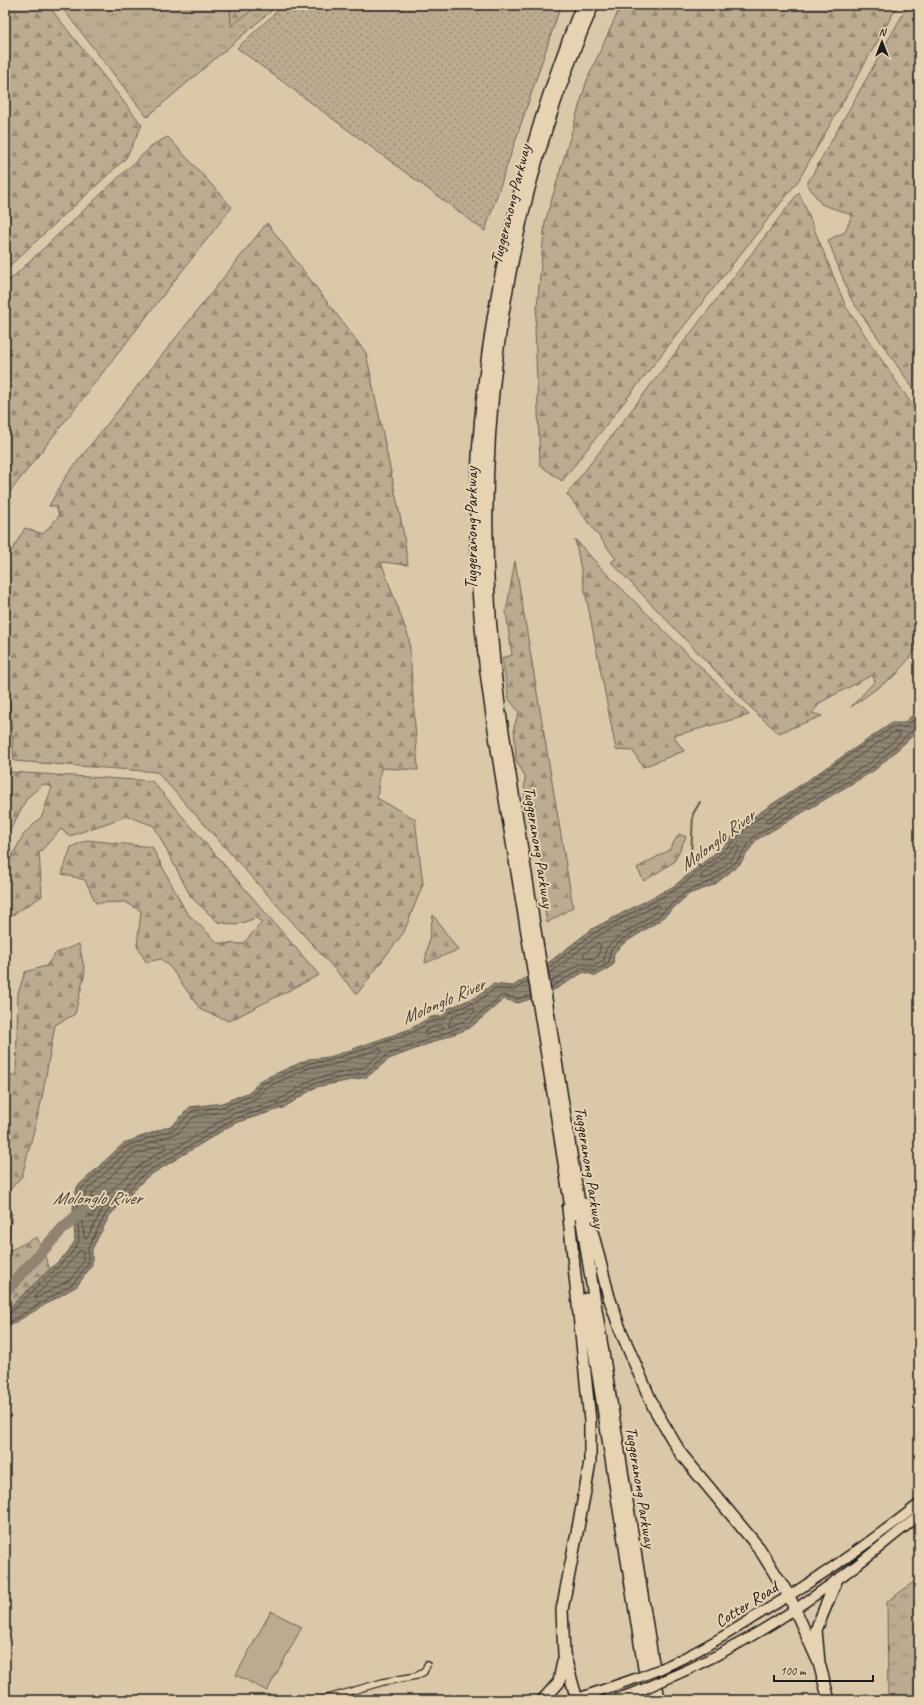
<svg xmlns="http://www.w3.org/2000/svg" width="924" height="1705" viewBox="0 0 924 1705" font-family="Caveat,sans-serif">
<style>
.grass{fill:url(#grass-tufts);stroke:#6c6456}
.forest{fill:url(#forest-firs);stroke:#6c6456}
.garden{fill:url(#garden-dots);stroke:#6c6456}
.pitch{fill:#bbab91;stroke:#6c6456}
.water{fill:url(#water-rules);stroke:#615a4f}
.lines{fill:none;stroke-linecap:round;stroke-linejoin:round}
.shore{stroke:#4a463e;stroke-width:1}
.stream{stroke:#615a4f;stroke-width:2}
.river{stroke:#8f8471;stroke-width:12}
.minor-casing{stroke:#1c1c1c;stroke-width:8}
.primary-casing{stroke:#1c1c1c;stroke-width:12}
.motorway-casing{stroke:#1c1c1c;stroke-width:14}
.minor{stroke:#e7d3b1;stroke-width:5.5}
.primary{stroke:#e7d3b1;stroke-width:9}
.motorway{stroke:#e7d3b1;stroke-width:11}
.primary-bridge-casing{stroke:#1c1c1c;stroke-width:12;stroke-linecap:butt}
.primary-bridge{stroke:#e7d3b1;stroke-width:9}
.labels{text-anchor:middle;stroke-width:4;stroke-linejoin:round;paint-order:stroke}
.street-label{font-size:17px;fill:#1c1c1c;stroke:#e7d3b1}
.water-label{font-size:18px;font-style:italic;fill:#44403a;stroke:#e7d3b1}
</style>
<defs>
<pattern id="grass-tufts" width="24" height="20" patternUnits="userSpaceOnUse"><rect width="24" height="20" fill="#bbab91"/><path d="M3 7l-1-3M5 7V3M7 7l1-3M15 17l-1-3M17 17v-4M19 17l1-3" fill="none" stroke="#978a76"/></pattern>
<pattern id="forest-firs" width="22" height="20" patternUnits="userSpaceOnUse"><rect width="22" height="20" fill="#bbab91"/><path d="M5 1l3.5 6h-7zM16 11l3.5 6h-7z" fill="#978a76"/></pattern>
<pattern id="garden-dots" width="8" height="8" patternUnits="userSpaceOnUse"><rect width="8" height="8" fill="#bbab91"/><path d="M2 2h.1M6 6h.1" fill="none" stroke="#978a76" stroke-width="1.8" stroke-linecap="round"/></pattern>
<pattern id="water-rules" width="6" height="5" patternUnits="userSpaceOnUse"><rect width="6" height="5" fill="#8f8471"/><path d="M0 2.5h6" fill="none" stroke="#746b5c"/></pattern>
</defs>
<rect width="100%" height="100%" fill="#dbc8a8"/>
<filter id="ink" filterUnits="userSpaceOnUse"><feTurbulence type="fractalNoise" baseFrequency=".025" numOctaves="2"/><feDisplacementMap in="SourceGraphic" scale="8" xChannelSelector="R" yChannelSelector="G"/><feConvolveMatrix kernelMatrix="1 2 1 2 8 2 1 2 1" color-interpolation-filters="sRGB"/></filter>
<g filter="url(#ink)">
<path class="grass" d="M60,5H278L147,117Z
M919,1578V1700H888L887,1602Z"/>
<path class="forest" d="M5,5H48L142,125L126,158L7,268L5,267Z
M230,5H259L231,26Z
M621,5H898L798,181L562,481L540,465L535,328L545,222L587,80Z
M908,5H913L919,13V397L851,299L828,240L845,232L852,215L821,204L807,184Z
M168,137L232,207L5,498V280L9,281L154,144Z
M799,192L846,307L919,415V645L897,674L851,707L875,681L872,675L821,702L812,713L822,716L779,733L756,713L611,562L616,559L567,494Z
M267,223L366,353L403,530L408,565L381,562L409,638L418,770L381,768L377,798L415,819L423,884L404,932L357,994L157,772L14,761L5,646V562L25,528L43,534L59,516L56,506H49L66,476Z
M575,539L601,568L749,715L673,736L684,751L643,767L633,751L616,750Z
M515,561L573,907L547,923L544,904L545,871L524,807L525,776L516,760L514,727L519,712L509,699L502,658L512,655L506,612Z
M9,772L152,781L319,975L229,1021L201,1010L170,967L161,959L146,962L137,946L141,911L125,902L96,903L85,880L62,874L71,847L87,840L152,847L186,912L218,943L243,944L262,922L256,918L236,925L218,922L191,897L154,826L127,816L70,836L61,829L39,853L42,896L11,916L5,918V868L24,834L42,816L52,787L43,784L27,798L5,840V779Z
M679,834L686,837L674,862L644,881L637,868L669,850Z
M433,915L458,950L425,963Z
M79,944L85,972L75,1014L55,1025L41,1103L22,1176L8,1192H5V1076L16,1075L18,993L25,972L46,966L56,953Z
M5,1212L12,1213L7,1252L37,1237L50,1269L5,1312Z"/>
<path class="garden" d="M284,5H561L485,231L237,48Z"/>
<path class="pitch" d="M271,1611L302,1627L267,1691L236,1675Z"/>
<path class="water" d="M919,709V730L875,770L756,840L740,864L714,885L689,894L659,921L623,944L614,953L613,965L596,976L584,972L549,993L518,1003L504,999L470,1028L389,1059L367,1077L316,1087L283,1108L235,1123L147,1177L110,1215L92,1249V1265L77,1286L9,1326L5,1331V1312L67,1253L75,1241L73,1208L77,1187L124,1143L173,1125L190,1107L222,1103L252,1091L259,1081L309,1059L330,1057L410,1029L431,1017L443,1016L447,1009L476,997L493,984L513,986L544,966L592,929L674,886L724,846L746,822L892,723H904Z"/>
<g class="lines">
<path class="shore" d="M894,732H899L900,735L870,763L768,823L765,822L766,820Z
M736,846H739L740,848C733,858 713,880 701,879V876Z
M598,943L601,945L598,956L593,959L584,957V954Z
M548,968L594,933L677,889L726,849L749,825L852,753L893,727H906L919,714
M549,974L596,937L657,905L660,906C657,917 616,934 607,948C604,952 605,956 604,960L595,966L580,964L550,982
M551,987L582,969L595,971L609,963L610,951L620,941L656,918L687,891L712,881L737,861L753,837L873,767L915,728L919,727
M473,1008L475,1011L465,1021L450,1026L448,1025L453,1016Z
M442,1025L444,1027L443,1029L426,1035L424,1034V1032L434,1026Z
M380,1049L382,1050V1052L363,1068L313,1079L279,1100L232,1114L142,1169L102,1210L87,1238H84L82,1209L86,1191L128,1151L178,1133L195,1116L224,1112L255,1099L265,1088L311,1067L332,1065Z
M164,1144L166,1145V1148C138,1166 108,1187 92,1217L89,1216L88,1209L92,1194L132,1156Z
M80,1250L83,1251V1263L71,1279L35,1299V1296L73,1259Z
M5,1315L9,1314L70,1255L79,1242L77,1208L81,1189L126,1146L175,1129L192,1111L223,1107L253,1095L262,1084L310,1063L331,1060L411,1033L432,1021L444,1019L450,1012L478,1001L494,989L514,990L528,981
M5,1325L74,1283L88,1264V1248L106,1213L144,1174L234,1119L281,1104L315,1083L365,1073L387,1055L467,1025L502,995L518,999L531,995"/>
<path class="stream" d="M700,867L691,856L693,814L700,802"/>
<path class="river" d="M5,1292L63,1228L86,1208"/>
<g class="minor-casing">
<path id="minor" d="M321,1700L383,1682L416,1676L424,1672L427,1665"/>
</g>
<g class="primary-casing">
<path id="primary" d="M660,1669C694,1654 725,1636 756,1616C813,1582 867,1545 919,1504
M662,1681C724,1655 781,1621 835,1581C864,1561 891,1537 919,1516
M573,1700L637,1678
M613,1700L639,1691"/>
</g>
<g class="motorway-casing">
<path id="motorway" d="M593,5C495,227 467,474 500,713L659,1700
M585,1204L609,1297L620,1329L654,1408L681,1454L759,1548L789,1596L819,1663
M568,1208L590,1421V1461L586,1486L562,1610L564,1654L577,1700
M572,1215C553,1089 532,962 511,836C495,736 477,637 476,535C475,352 514,174 582,5
M586,1299L649,1700
M543,1700L559,1682L563,1661
M829,1700L819,1663L816,1630L836,1581"/>
</g>
<use href="#minor" class="minor"/>
<use href="#primary" class="primary"/>
<use href="#motorway" class="motorway"/>
<g class="primary-bridge-casing">
<path id="primary-bridge" d="M637,1678L660,1669
M639,1691L662,1681"/>
</g>
<use href="#primary-bridge" class="primary-bridge"/>
</g>
</g>
<g class="labels">
<g class="street-label">
<text transform="translate(510 204) rotate(-76)" y="6">Tuggeranong Parkway</text>
<text transform="translate(471 528) rotate(-90)" y="6">Tuggeranong Parkway</text>
<text transform="translate(539 847) rotate(81)" y="6">Tuggeranong Parkway</text>
<text transform="translate(590 1167) rotate(81)" y="6">Tuggeranong Parkway</text>
<text transform="translate(641 1487) rotate(81)" y="6">Tuggeranong Parkway</text>
<text transform="translate(746 1604) rotate(-32)" y="6">Cotter Road</text>
</g>
<g class="water-label">
<text transform="translate(717 840) rotate(-37)" y="6">Molonglo River</text>
<text transform="translate(443 1001) rotate(-24)" y="6">Molonglo River</text>
<text x="97" y="1204">Molonglo River</text>
</g>
</g>
<rect width="924" height="1705" fill="none" stroke="#e7d3b1" stroke-width="20"/>
<rect x="10" y="10" width="904" height="1685" fill="none" stroke="#1c1c1c" stroke-width="1.5" filter="url(#ink)"/>
<g transform="translate(882 42)" stroke="#e7d3b1" stroke-width="3" paint-order="stroke">
<path d="M0-3L7 15L0 10L-7 15Z" fill="#1c1c1c"/>
<text y="-6" font-size="11" font-weight="bold" text-anchor="middle" fill="#1c1c1c">N</text>
</g>
<path d="M774 1675v6h99v-6" fill="none" stroke="#1c1c1c" stroke-width="2"/>
<text x="780" y="1675" font-size="12" fill="#1c1c1c" stroke="#e7d3b1" stroke-width="3" paint-order="stroke">100 m</text>
</svg>
